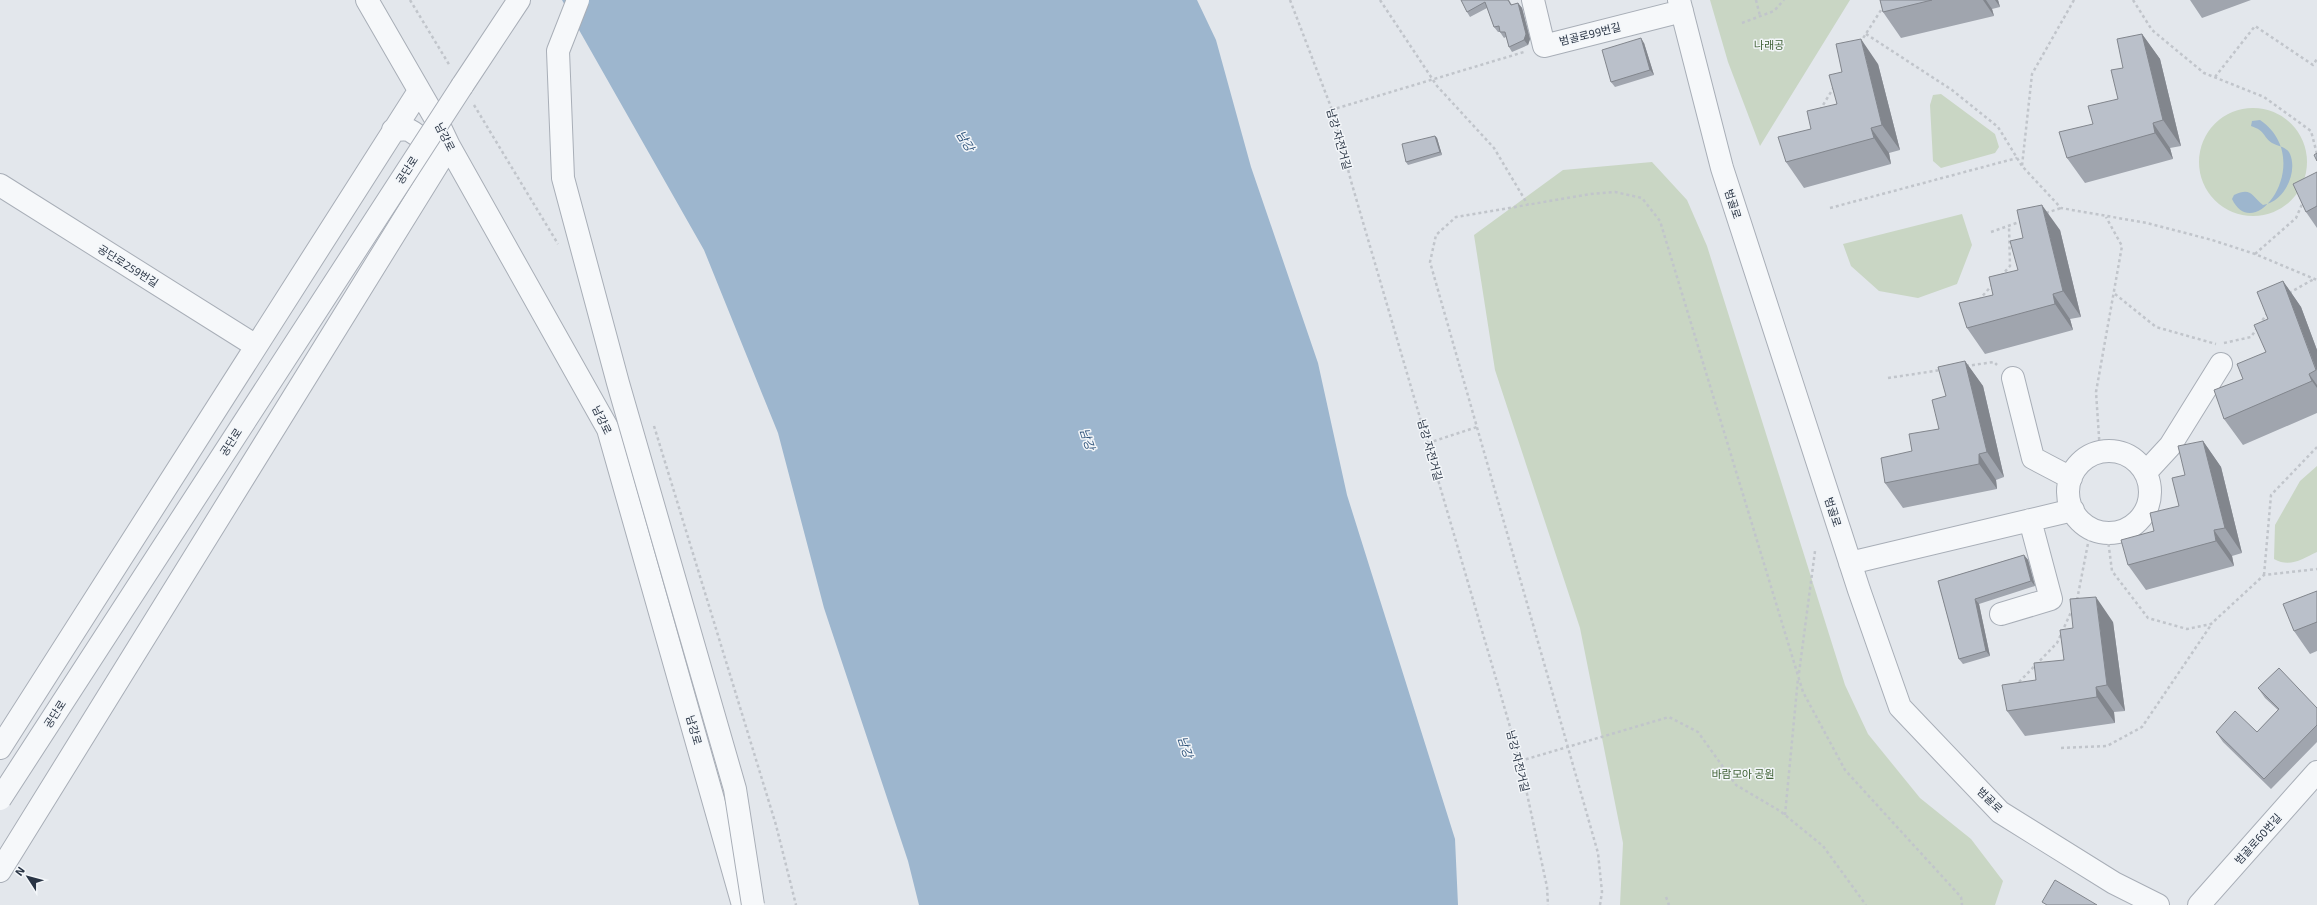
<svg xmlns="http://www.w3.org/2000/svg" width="2317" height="905" viewBox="0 0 2317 905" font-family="'Exo 2','Noto Sans KR',sans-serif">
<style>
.green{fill:#c9d6c4}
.water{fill:#9db6ce}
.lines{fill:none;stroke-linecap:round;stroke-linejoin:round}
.minor-casing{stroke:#a8aeb7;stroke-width:24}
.path{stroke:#c1c5cb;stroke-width:2.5;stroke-dasharray:3 3;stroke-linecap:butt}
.minor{stroke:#f6f8fa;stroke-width:22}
.minor-bridge-casing{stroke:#a8aeb7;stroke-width:24;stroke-linecap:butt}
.minor-bridge{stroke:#f6f8fa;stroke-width:22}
.wall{fill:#a0a5ae}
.shaded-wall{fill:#82868d}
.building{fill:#bac0ca;stroke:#82868d}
.labels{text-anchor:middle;stroke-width:3;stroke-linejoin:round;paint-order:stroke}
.street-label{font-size:11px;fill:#2a3545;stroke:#f3f6f9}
.park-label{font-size:11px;fill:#406236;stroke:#f3f6f9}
.water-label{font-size:12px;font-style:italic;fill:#31557c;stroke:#f3f6f9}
</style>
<rect width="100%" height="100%" fill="#e3e7ec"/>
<path class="green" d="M1710,0H1850L1760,146L1728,62Z
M1941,94L1995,134L1999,147L1995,153L1941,168L1933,161L1930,105L1933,95Z
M2199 162a54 54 0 1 1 108 0a54 54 0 1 1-108 0Z
M1652,162L1687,200L1707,246L1845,685L1868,734L1920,798L1971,839L2003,881L1995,905H1620L1623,843L1580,628L1495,370L1474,235L1563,170Z
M1962,214L1972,245L1957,284L1918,298L1879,291L1851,266L1843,244Z
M2317,466V552C2302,559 2290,568 2274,559L2275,525L2300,481Z"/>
<path class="water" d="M562,0H1197L1216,40L1251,167L1318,363L1347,495L1455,839L1458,905H919L908,861L824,608L778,433L704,250Z
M2260,120C2317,159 2255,247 2232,199L2234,195C2251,187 2251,195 2263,205C2284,202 2298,173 2290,154C2286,146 2279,147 2272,143C2262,136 2266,131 2251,126L2252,121Z"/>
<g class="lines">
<g class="minor-casing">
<path id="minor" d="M367,0L438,123L449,146L608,429L743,905
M1533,0L1544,46L1682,11
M1679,0L1722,168L1859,590L1900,707L2000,812L2114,883L2158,905
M462,86L519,0
M393,130C398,130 404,129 409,130C419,135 432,148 432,159
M0,185L256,346
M2013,378L2033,458L2071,478
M2068 492a41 41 0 1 1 82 0a41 41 0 1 1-82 0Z
M2146,472L2170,446L2221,364
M1850,563L2073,510
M2001,614L2051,599L2030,520
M0,748L419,91
M0,871L449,146
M2199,905L2317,772"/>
</g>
<path class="path" d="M410,0L450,66
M1290,0L1334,115L1351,181L1520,761L1547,887L1548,905
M1380,0L1437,86L1494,148L1528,205
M1756,0L1760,16
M2074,0L2032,74L2022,166L2061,208L2147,223L2212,240L2255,254L2317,280
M2133,0L2152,30L2204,73L2264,97L2311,131L2317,154
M1742,23L1774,11L1784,0
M1866,34L1952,90L1998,127L2022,166
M1860,43L1883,7
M2215,77L2255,26L2313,65L2317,59
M474,105L558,244
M1331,110L1524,52
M1820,110L1834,87
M1830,208L2017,158
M2046,213L2061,208
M1991,232L2022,221
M2255,254L2296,218L2303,202
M2001,276L2010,266L2009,226
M2289,293L2314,279
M2115,294L2156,327L2216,344
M1979,300L1993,284
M2224,343L2251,337L2268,312
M1966,366L1994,362L1997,365
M1888,378L1941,370
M654,426L776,825L796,905
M1428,443L1477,427
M2100,452L2096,392L2122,246L2106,217
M2107,532L2112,571L2148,618L2187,629L2211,624L2264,575L2317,569
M2264,575L2271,495L2317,447
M2077,600L2091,528
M1799,673L1815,551
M2019,682L2057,643L2072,610
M2061,748L2107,746L2142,727L2211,625
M1520,761L1669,717L1698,732L1736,785L1780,811L1823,846L1866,905
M1785,815L1798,678
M1666,897L1669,905
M1600,905L1602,892L1598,853L1430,262L1436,235L1456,217L1591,194L1615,192L1642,198L1660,221L1803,692L1845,770L1961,897L1962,905"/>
<use href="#minor" class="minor"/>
<g class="minor-bridge-casing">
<path id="minor-bridge" d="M578,0L558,51L563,178L618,383L735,789L753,905
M0,799L462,86"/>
</g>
<use href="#minor-bridge" class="minor-bridge"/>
</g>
<path class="wall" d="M1461,0H1509L1512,5L1518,3L1522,8L1530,39L1528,45L1512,52L1509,47L1506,37L1504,38L1500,32H1498L1494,27L1487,8L1470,17L1467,12Z
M1880,0H1998L2000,7L1992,9L1994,16L1901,38L1883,12Z
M2190,0H2251L2202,18Z
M2142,34L2160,59L2181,146L2170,148L2173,159L2085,183L2067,158L2118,99L2123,68Z
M1644,43L1654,75L1615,87L1611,82Z
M1878,64L1900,150L1889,153L1891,164L1804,188L1786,162L1837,104Z
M1435,136L1437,138L1442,155L1408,165L1406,162Z
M2317,172V228L2306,212Z
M2060,230L2081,317L2070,319L2073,330L1985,354L1967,328L1993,295Z
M2283,281L2301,307L2317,350V413L2243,445L2224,419L2243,379L2266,352L2268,319Z
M1965,361L1983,386L2004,477L1996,480L1997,489L1903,508L1885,483L1912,451L1939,429L1946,396Z
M2203,441L2221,467L2242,553L2232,556L2234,566L2146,590L2128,565L2179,506L2185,475Z
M2024,555L2028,560L2035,586L1979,604L1990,656L1963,664L1959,659L1938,581Z
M2317,591V651L2310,654L2294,631Z
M2113,622L2125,711L2114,712L2115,723L2025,736L2007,711L2064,660Z
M2258,688L2317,708V742L2271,789L2223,742L2216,732H2257L2278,710L2265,698Z"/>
<path class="shaded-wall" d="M1983,0H1986L1992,9L1994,16Z
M1995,0H1998L2000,7Z
M1518,3L1522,8L1530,39L1528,45L1524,40Z
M2142,34L2160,59L2181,146L2163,120Z
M1641,38L1644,43L1654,75L1650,70Z
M1861,39L1878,64L1900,150L1882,125Z
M2153,123L2170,148L2173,159L2155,133Z
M1871,128L1889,153L1891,164L1874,138Z
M1435,136L1437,138L1442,155L1440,152Z
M2042,205L2060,230L2081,317L2063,291Z
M2283,281L2301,307L2317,350V371Z
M2053,294L2070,319L2073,330L2055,304Z
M1965,361L1983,386L2004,477L1987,452Z
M2309,374L2317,385V388L2312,381Z
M2203,441L2221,467L2242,553L2225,528Z
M1979,454L1996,480L1997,489L1979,464Z
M2214,530L2232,556L2234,566L2216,541Z
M2024,555L2028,560L2035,586L2031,581Z
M2096,597L2113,622L2125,711L2107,685Z
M1975,599L1979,604L1990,656L1986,651Z
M2096,687L2114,712L2115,723L2097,697Z"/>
<path class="building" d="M1461,0H1508L1511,5L1518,3L1526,34L1524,40L1509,47L1505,32H1500L1499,26L1494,27L1485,2L1467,12Z
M1880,0H1932L1883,12Z
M2142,34L2163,120L2153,123L2155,133L2067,158L2059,132L2093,124L2088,106L2118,99L2111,70L2123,68L2117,39Z
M1641,38L1650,70L1611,82L1602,50Z
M1861,39L1882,125L1871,128L1874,138L1786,162L1778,137L1811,129L1807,111L1837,104L1829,75L1842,72L1836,44Z
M1435,136L1440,152L1406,162L1402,144Z
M2317,153V161L2314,155Z
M2317,172V206L2306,212L2293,184Z
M2042,205L2063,291L2053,294L2055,304L1967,328L1959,303L1993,295L1989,277L2018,270L2010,241L2023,238L2017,210Z
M2283,281L2316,370L2309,374L2312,381L2224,419L2214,390L2243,379L2237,364L2266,352L2254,325L2268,319L2257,292Z
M1965,361L1987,452L1979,454V464L1885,483L1881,458L1912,451L1909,434L1939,429L1932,400L1946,396L1938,367Z
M2203,441L2225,528L2214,530L2216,541L2128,565L2121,540L2154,531L2150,513L2179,506L2172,478L2185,475L2178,446Z
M2024,555L2031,581L1975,599L1986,651L1959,659L1938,581Z
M2317,591V622L2294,631L2283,604Z
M2096,597L2107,685L2096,687L2097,697L2007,711L2002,685L2036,680L2034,663L2064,660L2060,630L2073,628L2070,599Z
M2279,668L2317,708V725L2264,779L2216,732L2235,711L2257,732L2279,709L2258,688Z
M2055,880L2097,905H2047L2042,902Z"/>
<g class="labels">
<g class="street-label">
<text transform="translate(1590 34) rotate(-14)" y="4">범골로99번길</text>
<text transform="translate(445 137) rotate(63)" y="4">남강로</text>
<text transform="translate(1339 139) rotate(74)" y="4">남강 자전거길</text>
<text transform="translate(407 170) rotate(-57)" y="4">공단로</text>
<text transform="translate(1733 204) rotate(72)" y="4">범골로</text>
<text transform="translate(128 266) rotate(32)" y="4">공단로259번길</text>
<text transform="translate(602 420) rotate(64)" y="4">남강로</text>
<text transform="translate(231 442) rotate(-57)" y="4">공단로</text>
<text transform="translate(1430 450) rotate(74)" y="4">남강 자전거길</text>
<text transform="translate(1833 512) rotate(72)" y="4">범골로</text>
<text transform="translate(55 714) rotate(-57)" y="4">공단로</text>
<text transform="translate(694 730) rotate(74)" y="4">남강로</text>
<text transform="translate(1518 761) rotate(76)" y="4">남강 자전거길</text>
<text transform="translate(1990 800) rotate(44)" y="4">범골로</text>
<text transform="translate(2258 839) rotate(-48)" y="4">범골로60번길</text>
</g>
<g class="park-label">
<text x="1769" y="49">나래공</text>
<text x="1743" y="778">바람모아 공원</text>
</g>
<g class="water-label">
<text transform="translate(965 141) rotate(58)" y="4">남강</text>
<text transform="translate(1087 439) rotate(72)" y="4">남강</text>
<text transform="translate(1185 747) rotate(72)" y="4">남강</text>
</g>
</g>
<g transform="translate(28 877) rotate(306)" stroke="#f3f6f9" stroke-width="3" paint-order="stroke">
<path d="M0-3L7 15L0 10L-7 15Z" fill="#2a3545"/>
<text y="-6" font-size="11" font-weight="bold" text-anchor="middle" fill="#2a3545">N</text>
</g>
</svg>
